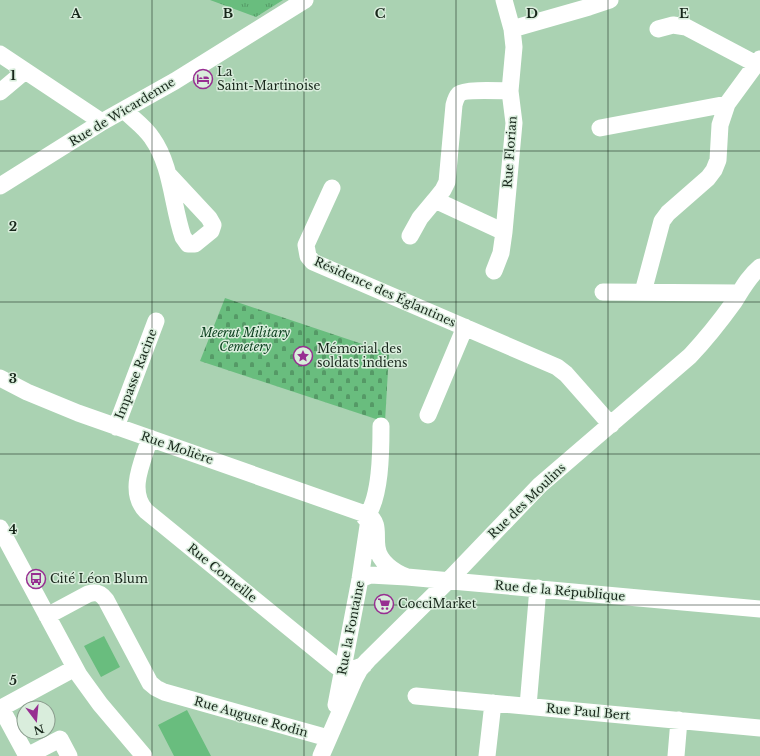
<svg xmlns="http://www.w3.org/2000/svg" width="760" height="756" viewBox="0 0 760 756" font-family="'Libre Baskerville',serif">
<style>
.grass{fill:url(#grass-tufts)}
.cemetery{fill:url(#cemetery-stones)}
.pitch{fill:#69bd7e}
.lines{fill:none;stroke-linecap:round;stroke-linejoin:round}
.minor{stroke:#fff;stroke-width:17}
.grid{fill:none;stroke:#17261a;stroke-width:1;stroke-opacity:0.55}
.labels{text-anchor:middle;stroke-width:3;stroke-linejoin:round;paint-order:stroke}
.poi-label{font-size:12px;fill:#17261a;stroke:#d9eddc;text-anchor:start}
.street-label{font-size:12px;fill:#17261a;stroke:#d9eddc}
.park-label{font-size:12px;font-style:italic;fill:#0a3f1d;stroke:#d9eddc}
.grid-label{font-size:13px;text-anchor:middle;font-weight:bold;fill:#17261a;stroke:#d9eddc;stroke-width:3;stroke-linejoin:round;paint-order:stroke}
</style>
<defs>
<pattern id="grass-tufts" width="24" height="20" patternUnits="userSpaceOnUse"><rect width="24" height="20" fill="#69bd7e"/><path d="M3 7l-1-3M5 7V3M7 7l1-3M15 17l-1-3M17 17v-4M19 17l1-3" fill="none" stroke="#596"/></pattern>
<pattern id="cemetery-stones" width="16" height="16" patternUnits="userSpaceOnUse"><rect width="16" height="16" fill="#69bd7e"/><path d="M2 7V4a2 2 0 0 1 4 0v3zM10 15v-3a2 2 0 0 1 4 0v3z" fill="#596"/></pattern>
</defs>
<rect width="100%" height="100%" fill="#aad2b2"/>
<path class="grass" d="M210,0H283L256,17Z"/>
<path class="cemetery" d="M225,298L389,353L385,422L200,361Z"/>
<path class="pitch" d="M104,636L120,667L101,677L84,646Z
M187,710L211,756H174L158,725Z"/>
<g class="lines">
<path class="minor" d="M504,0L512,29L514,47L510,91L514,123L504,232L435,200L443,190L447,182L454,105C455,101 456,97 459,94C465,89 501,91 510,91
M512,29L589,7L610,0
M658,29L673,25L686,27L756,64
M0,54L102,122
M0,92L25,71
M124,110C133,119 145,127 152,138C172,166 172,205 183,237L188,244H195L211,231L213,225L209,218L168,174
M600,128L727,104
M0,186L102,122L175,81L305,0
M332,188L306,245L308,256L313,262L557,367L566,374L611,425
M410,236L420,218L435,200
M494,271L501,253L504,232
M603,292L739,293
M643,292L662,221L668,213L708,178L714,170L718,160L720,125L727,104L760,59
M0,378L27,392L78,413L368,515C380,523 375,535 377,547C379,562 394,572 407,577
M428,415L465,327
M116,427L156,321
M150,438C143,461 127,491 146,511L336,666C346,670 354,670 364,665
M365,518C381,500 381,450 381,426
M0,528L79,675L100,704L144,756
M360,579L370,575L407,577L760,609
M47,616L88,594C96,591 101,593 106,600L150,683L156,688L164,692L328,738
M416,696L760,728
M336,705L360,579L368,526
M528,706L538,588
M27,756L1,708L75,668
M27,756L60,739L69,756
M321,756L354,680L360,669L368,660L448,581L540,485L690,356C706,339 721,320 734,302C742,289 749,276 760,267
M487,756L493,703
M676,756L679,720"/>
</g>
<path class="grid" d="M152,0V756M304,0V756M456,0V756M608,0V756M0,151H760M0,302H760M0,454H760M0,605H760"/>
<defs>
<g id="hotel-ring" transform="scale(1)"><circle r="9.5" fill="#d9eddc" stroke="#972e91" stroke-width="1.5"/><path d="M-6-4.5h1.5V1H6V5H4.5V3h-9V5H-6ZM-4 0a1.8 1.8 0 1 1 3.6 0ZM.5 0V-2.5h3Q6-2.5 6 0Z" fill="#972e91"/></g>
<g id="sight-ring" transform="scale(1)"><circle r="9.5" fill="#d9eddc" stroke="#972e91" stroke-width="1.5"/><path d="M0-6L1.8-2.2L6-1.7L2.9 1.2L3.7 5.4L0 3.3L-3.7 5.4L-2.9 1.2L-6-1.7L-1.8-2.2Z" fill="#972e91"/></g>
<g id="bus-ring" transform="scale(1)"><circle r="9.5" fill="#d9eddc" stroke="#972e91" stroke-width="1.5"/><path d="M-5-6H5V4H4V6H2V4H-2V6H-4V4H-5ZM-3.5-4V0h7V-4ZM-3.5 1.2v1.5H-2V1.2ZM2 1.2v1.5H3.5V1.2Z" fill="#972e91"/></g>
<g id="supermarket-ring" transform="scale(1)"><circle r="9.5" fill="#d9eddc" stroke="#972e91" stroke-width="1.5"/><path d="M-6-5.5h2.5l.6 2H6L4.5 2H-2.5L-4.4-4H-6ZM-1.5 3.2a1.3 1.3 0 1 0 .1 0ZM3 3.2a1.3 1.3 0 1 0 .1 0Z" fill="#972e91"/></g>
</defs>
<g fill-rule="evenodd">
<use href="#hotel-ring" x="203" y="79"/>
<use href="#sight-ring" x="303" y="356"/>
<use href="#bus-ring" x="36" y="579"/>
<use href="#supermarket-ring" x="384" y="604"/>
</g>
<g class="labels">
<g class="poi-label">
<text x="217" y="76">La<tspan x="217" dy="14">Saint-Martinoise</tspan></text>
<text x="317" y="353">Mémorial des<tspan x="317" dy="14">soldats indiens</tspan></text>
<text x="50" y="583">Cité Léon Blum</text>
<text x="398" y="608">CocciMarket</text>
</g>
<g class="street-label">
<text transform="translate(122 112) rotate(-31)" y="4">Rue de Wicardenne</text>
<text transform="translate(510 152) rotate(-86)" y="4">Rue Florian</text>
<text transform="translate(385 292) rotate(24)" y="4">Résidence des Églantines</text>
<text transform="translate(136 374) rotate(-69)" y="4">Impasse Racine</text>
<text transform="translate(177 448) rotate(19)" y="4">Rue Molière</text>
<text transform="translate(527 501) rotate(-44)" y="4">Rue des Moulins</text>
<text transform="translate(222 573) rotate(39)" y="4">Rue Corneille</text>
<text transform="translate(560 591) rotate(5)" y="4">Rue de la République</text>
<text transform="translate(351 628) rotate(-79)" y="4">Rue la Fontaine</text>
<text transform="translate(588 712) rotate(5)" y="4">Rue Paul Bert</text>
<text transform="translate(251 717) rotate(16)" y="4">Rue Auguste Rodin</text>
</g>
<g class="park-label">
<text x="245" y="337">Meerut Military<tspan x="245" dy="14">Cemetery</tspan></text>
</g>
</g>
<g class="grid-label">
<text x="76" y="18">A</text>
<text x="228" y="18">B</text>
<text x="380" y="18">C</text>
<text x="532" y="18">D</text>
<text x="684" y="18">E</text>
<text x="13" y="80">1</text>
<text x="13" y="231">2</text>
<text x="13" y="383">3</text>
<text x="13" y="534">4</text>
<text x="13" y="685">5</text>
</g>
<g transform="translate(36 720) rotate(164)"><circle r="19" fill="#d9eddc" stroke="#8b9d8e"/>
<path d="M0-3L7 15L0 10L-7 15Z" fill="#972e91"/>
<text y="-6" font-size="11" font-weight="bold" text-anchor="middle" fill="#17261a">N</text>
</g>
</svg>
